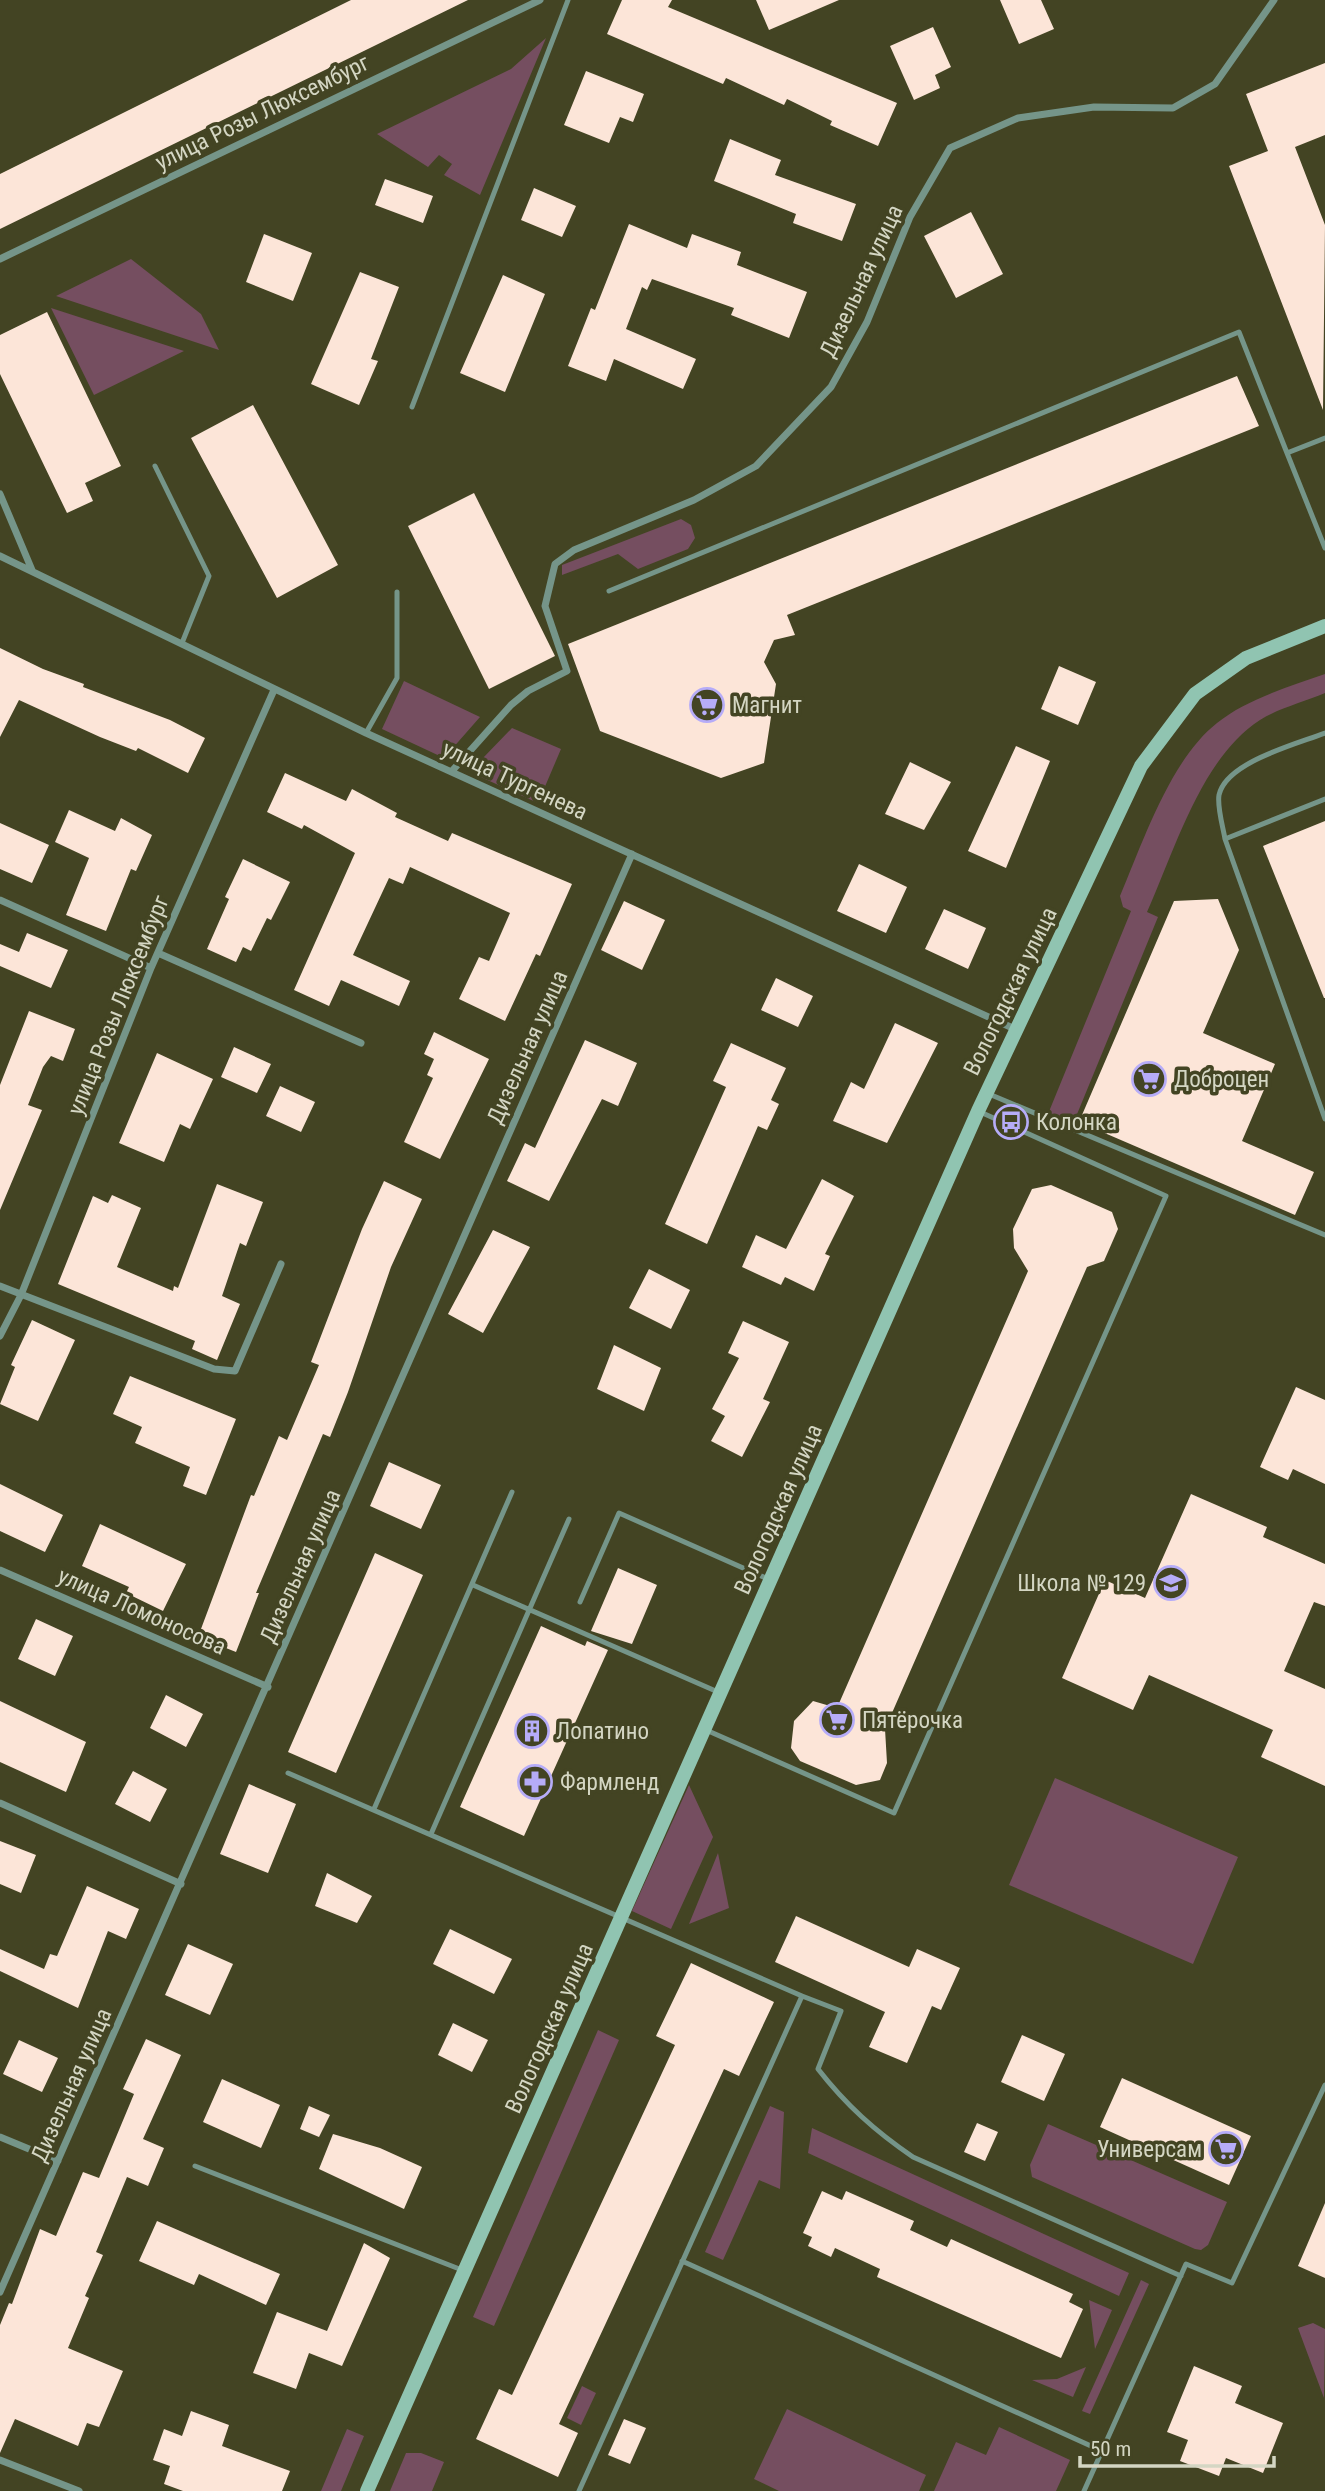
<svg xmlns="http://www.w3.org/2000/svg" width="1325" height="2491" viewBox="0 0 1325 2491" font-family="'Roboto Condensed',sans-serif">
<style>
.green{fill:#754e60}
.building{fill:#fce5d8}
.lines{fill:none;stroke-linecap:round;stroke-linejoin:round}
.lane{stroke:#759589;stroke-width:5}
.street{stroke:#759589;stroke-width:7}
.secondary{stroke:#90c4b1;stroke-width:14}
.labels{text-anchor:middle;stroke-width:7;stroke-linejoin:round;paint-order:stroke}
.street-label{font-size:23px;fill:#d4d6c3;stroke:#434423}
.poi-label{font-size:23px;fill:#d4d6c3;stroke:#434423;text-anchor:start}
</style>
<rect width="100%" height="100%" fill="#434423"/>
<path class="green" d="M546,38L480,195L444,175L452,164L439,155L428,167L377,134L511,69Z
M131,259L201,314L219,350L56,296Z
M51,308L184,351L94,395Z
M681,519L691,525L695,538L688,549L638,569L618,554L562,575V565Z
M1325,674V693C1304,702 1279,708 1260,720C1201,758 1175,850 1147,912L1158,917L1073,1124L1048,1114L1131,911L1123,907L1120,896C1143,842 1170,760 1217,723C1245,700 1290,686 1325,674Z
M404,681L480,717L444,758L382,729Z
M512,728L561,749L538,803L474,774L482,759Z
M1055,1778L1238,1857L1193,1964L1009,1885Z
M689,1785L713,1837L671,1929L632,1911Z
M718,1853L729,1908L689,1924Z
M598,2030L619,2040L494,2326L473,2317Z
M770,2106L784,2112L780,2189L759,2180L723,2260L705,2252Z
M1048,2124L1227,2202L1208,2245L1201,2250L1195,2249L1032,2177L1030,2165Z
M812,2128L1129,2273L1119,2296L808,2153Z
M1141,2280L1149,2284L1090,2414L1082,2411Z
M1089,2300L1112,2310L1095,2349Z
M1313,2323L1325,2329L1324,2398L1298,2328Z
M1086,2367L1073,2397L1032,2380L1057,2379Z
M582,2386L596,2393L581,2425L567,2418Z
M787,2409L926,2475L919,2491H779L754,2479Z
M999,2427L1070,2460L1056,2491H934L956,2442L986,2455Z
M347,2429L364,2436L341,2491H321Z
M406,2453H421L444,2462L432,2491H390Z"/>
<path class="building" d="M351,0H468L0,229V174Z
M622,0H672L668,7L897,103L878,146L830,125L832,121L787,99L784,105L726,78L723,84L607,34Z
M756,0H839L769,30Z
M1000,0H1041L1054,29L1019,44Z
M933,27L951,67L935,75L940,88L914,100L890,46Z
M1325,63V135L1295,147L1325,225L1323,410L1229,166L1268,151L1246,94Z
M586,71L644,94L633,122L620,117L609,143L564,125Z
M730,139L781,160L775,175L856,204L842,241L793,223L796,214L714,181Z
M385,179L433,196L423,223L375,205Z
M534,188L576,206L562,237L521,220Z
M971,212L1003,274L956,298L924,236Z
M629,224L687,248L692,234L741,252L737,265L807,292L789,338L731,315L734,308L652,279L647,290L642,287L626,329L696,359L683,389L614,359L606,381L568,366L591,308L595,310Z
M264,234L312,253L293,301L246,282Z
M360,272L399,287L371,359L378,361L359,405L311,384Z
M503,275L545,294L505,392L460,373Z
M47,312L121,466L85,483L93,501L67,513L0,374V335Z
M1237,376L1259,426L787,615L795,635L774,640L764,662L776,684L764,763L721,778L600,731L568,644Z
M253,405L338,565L277,598L191,438Z
M474,493L555,656L489,689L408,526Z
M0,648L43,669L84,684L83,687L170,720L205,738L188,773L138,748L136,751L100,737L19,700L0,737Z
M1059,666L1096,682L1078,725L1041,709Z
M1016,746L1050,761L1006,868L968,851Z
M910,762L951,782L924,830L885,814Z
M285,773L346,801L352,789L397,813L395,817L448,841L452,833L572,884L540,956L536,954L505,1021L459,999L479,957L489,961L510,913L410,867L403,884L389,878L353,955L410,981L399,1006L341,980L329,1006L294,990L355,853L304,825L302,829L267,812Z
M69,810L115,831L121,818L152,835L136,871L131,869L106,931L66,915L89,858L55,842Z
M1325,821V998H1324L1263,846Z
M0,823L49,845L32,883L0,869Z
M243,859L290,882L271,920L267,918L251,951L243,947L236,962L207,949L229,899L225,897Z
M859,864L907,887L886,933L837,911Z
M1218,899L1239,950L1203,1033L1275,1064L1242,1141L1314,1172L1295,1215L1079,1122L1174,901Z
M624,901L665,920L642,970L601,950Z
M944,909L986,928L968,969L925,949Z
M27,933L68,950L51,988L0,966V944L19,952Z
M776,978L813,996L798,1027L761,1010Z
M29,1011L75,1029L63,1061L51,1056L43,1067L28,1105L42,1110L0,1210V1085Z
M895,1023L938,1043L887,1143L833,1121L851,1082L864,1089Z
M434,1032L489,1059L440,1159L404,1142L433,1078L427,1075L434,1059L424,1054Z
M585,1040L637,1063L618,1106L602,1099L549,1201L507,1181L525,1143L535,1148Z
M731,1043L786,1068L771,1100L779,1104L767,1130L758,1126L707,1244L665,1224L726,1087L713,1081Z
M234,1047L271,1064L257,1093L221,1077Z
M157,1053L213,1079L190,1129L180,1124L164,1162L119,1143Z
M280,1086L315,1102L301,1132L266,1116Z
M822,1179L854,1196L825,1254L830,1256L814,1291L785,1277L781,1285L742,1267L756,1235L786,1249Z
M384,1181L422,1199L391,1267L348,1392L330,1437L323,1434L256,1593H259L236,1652L198,1637L251,1495L254,1496L279,1436L287,1440L319,1365L311,1362L362,1229Z
M217,1184L263,1202L246,1246L240,1243L222,1296L240,1304L217,1360L192,1349L195,1341L58,1284L93,1196L108,1203L112,1195L141,1208L117,1267L173,1291L174,1286L178,1288Z
M1051,1185L1112,1212L1118,1229L1104,1261L1087,1267L885,1729L887,1763L880,1780L856,1785L800,1761L791,1748L794,1721L813,1701L837,1708L1028,1271L1014,1248L1013,1229L1032,1189Z
M493,1230L530,1247L483,1333L448,1314Z
M649,1269L690,1290L671,1329L629,1308Z
M32,1320L75,1340L38,1421L0,1404L15,1367L11,1365Z
M743,1321L789,1342L763,1399L770,1402L742,1457L711,1441L725,1416L712,1409L739,1358L728,1353Z
M614,1345L661,1368L644,1411L597,1389Z
M130,1376L236,1419L206,1495L183,1486L190,1467L135,1443L142,1427L113,1414Z
M1296,1387L1325,1400V1484L1293,1469L1288,1480L1260,1467Z
M389,1462L441,1485L421,1529L370,1506Z
M0,1484L63,1515L45,1552L0,1531Z
M1191,1494L1267,1527L1263,1537L1325,1564V1606L1314,1602L1284,1671L1325,1689V1786L1261,1757L1273,1730L1149,1675L1133,1710L1062,1678L1105,1580L1145,1598Z
M100,1524L186,1564L163,1611L126,1593L129,1587L82,1566Z
M375,1553L423,1575L336,1773L288,1752Z
M618,1568L657,1585L632,1644L591,1631Z
M36,1619L73,1636L55,1676L18,1659Z
M541,1626L585,1646L587,1641L608,1650L524,1836L460,1807Z
M166,1695L203,1714L186,1747L150,1728Z
M0,1701L86,1742L66,1792L0,1762Z
M133,1771L167,1789L150,1822L115,1804Z
M249,1784L296,1804L268,1873L220,1854Z
M0,1841L36,1855L21,1893L0,1884Z
M327,1873L372,1896L357,1923L315,1906Z
M87,1886L139,1909L126,1939L108,1931L78,2008L0,1971V1949L44,1969L50,1954L57,1956Z
M796,1916L909,1967L917,1949L960,1968L941,2010L932,2006L907,2063L869,2047L885,2012L775,1962Z
M450,1929L512,1959L494,1994L433,1964Z
M188,1944L233,1964L210,2015L165,1995Z
M691,1963L774,2002L739,2076L724,2069L559,2424L578,2433L558,2477L476,2439L499,2389L512,2395L675,2045L656,2036Z
M453,2023L488,2040L472,2072L438,2055Z
M1022,2035L1065,2054L1044,2101L1001,2082Z
M146,2039L181,2055L143,2139L164,2148L148,2186L127,2177L96,2252L103,2255L85,2296L89,2298L68,2348L123,2371L99,2427L87,2423L78,2446L15,2419L0,2453V2325L9,2303L12,2304L40,2229L56,2236L83,2172L99,2178L134,2094L123,2089Z
M19,2040L58,2058L42,2092L3,2074Z
M1122,2078L1251,2136L1229,2185L1100,2127Z
M222,2079L280,2105L261,2148L203,2122Z
M309,2106L330,2115L319,2137L300,2129Z
M977,2123L998,2132L985,2161L964,2152Z
M333,2134L380,2148L422,2167L404,2209L319,2169Z
M822,2191L842,2200L846,2191L914,2221L910,2230L947,2247L951,2239L1073,2294L1069,2302L1083,2309L1061,2358L877,2277L880,2269L835,2248L831,2257L808,2246L812,2237L803,2233Z
M1325,2203V2278L1298,2266Z
M157,2221L280,2274L266,2305L199,2274L194,2285L139,2261Z
M364,2243L390,2258L342,2366L309,2353L296,2389L253,2373L277,2312L327,2331Z
M1194,2366L1242,2386L1235,2403L1283,2423L1263,2473L1226,2458L1219,2476L1180,2461L1188,2440L1167,2432Z
M191,2411L229,2425L222,2446L290,2471L282,2491H183L164,2484L170,2466L153,2460L164,2429L182,2436Z
M624,2419L646,2428L630,2464L608,2455Z"/>
<g class="lines">
<path class="lane" d="M412,407L568,0
M1325,438L1287,453L1325,548
M155,466L209,576L182,643
M609,591L1239,332L1287,453
M366,733L397,678V592
M1325,799L1225,839L1325,1119
M1225,839C1223,827 1217,807 1219,795C1226,762 1297,744 1325,733
M989,1094L1325,1235
M473,1585L718,1692
M580,1602L619,1513L768,1579
M706,1730L894,1813L1166,1196L978,1111
M288,1773L802,1996L579,2491
M374,1809L512,1492
M431,1834L569,1519
M802,1996L841,2011L818,2069C846,2105 875,2131 913,2157L1181,2276
M195,2166L462,2270
M682,2261L1102,2451
M1084,2491L1186,2264L1232,2283L1325,2085"/>
<path class="street" d="M0,259L540,0
M0,494L32,570
M0,556L366,733L1017,1030
M452,771L511,705L528,691L567,671L545,606L555,564L574,550L694,500L756,466L831,387L867,322L910,217L950,148L1018,118L1094,107L1173,108L1215,84L1274,0
M0,900L151,968
M158,953L361,1043
M0,1286L214,1369L235,1371L281,1264
M0,1336L21,1295L151,968L274,690
M0,1570L268,1687
M0,1803L181,1884
M0,2137L58,2161
M0,2292L632,854
M0,2460L79,2491"/>
<path class="secondary" d="M367,2491L978,1111L1141,766L1195,694L1246,658L1325,626"/>
</g>
<defs>
<g id="supermarket-ring" transform="scale(1.75)"><circle r="9.5" fill="#434423" stroke="#b6acf8" stroke-width="1.5"/><path d="M-6-5.5h2.5l.6 2H6L4.5 2H-2.5L-4.4-4H-6ZM-1.5 3.2a1.3 1.3 0 1 0 .1 0ZM3 3.2a1.3 1.3 0 1 0 .1 0Z" fill="#b6acf8"/></g>
<g id="bus-ring" transform="scale(1.75)"><circle r="9.5" fill="#434423" stroke="#b6acf8" stroke-width="1.5"/><path d="M-5-6H5V4H4V6H2V4H-2V6H-4V4H-5ZM-3.5-4V0h7V-4ZM-3.5 1.2v1.5H-2V1.2ZM2 1.2v1.5H3.5V1.2Z" fill="#b6acf8"/></g>
<g id="school-ring" transform="scale(1.75)"><circle r="9.5" fill="#434423" stroke="#b6acf8" stroke-width="1.5"/><path d="M0-5L7-2L0 1L-7-2ZM-4 1L0 2.5L4 1V4Q0 6-4 4Z" fill="#b6acf8"/></g>
<g id="building-ring" transform="scale(1.75)"><circle r="9.5" fill="#434423" stroke="#b6acf8" stroke-width="1.5"/><path d="M-4-6H4V6H1V3H-1V6H-4ZM-2.5-4.3h1.7v1.8h-1.7ZM.8-4.3h1.7v1.8H.8ZM-2.5-1h1.7V.8h-1.7ZM.8-1h1.7V.8H.8Z" fill="#b6acf8"/></g>
<g id="pharmacy-ring" transform="scale(1.75)"><circle r="9.5" fill="#434423" stroke="#b6acf8" stroke-width="1.5"/><path d="M-2-6h4v4h4v4h-4v4h-4v-4h-4v-4h4Z" fill="#b6acf8"/></g>
</defs>
<g fill-rule="evenodd">
<use href="#supermarket-ring" x="707" y="705"/>
<use href="#supermarket-ring" x="1149" y="1079"/>
<use href="#bus-ring" x="1011" y="1122"/>
<use href="#school-ring" x="1171" y="1583"/>
<use href="#supermarket-ring" x="837" y="1720"/>
<use href="#building-ring" x="532" y="1731"/>
<use href="#pharmacy-ring" x="535" y="1782"/>
<use href="#supermarket-ring" x="1226" y="2149"/>
</g>
<g class="labels">
<g class="street-label">
<text transform="translate(262 112) rotate(-26)" y="8">улица Розы Люксембург</text>
<text transform="translate(861 281) rotate(-65)" y="8">Дизельная улица</text>
<text transform="translate(515 780) rotate(25)" y="8">улица Тургенева</text>
<text transform="translate(1010 991) rotate(-64)" y="8">Вологодская улица</text>
<text transform="translate(118 1005) rotate(-68)" y="8">улица Розы Люксембург</text>
<text transform="translate(527 1047) rotate(-66)" y="8">Дизельная улица</text>
<text transform="translate(778 1509) rotate(-66)" y="8">Вологодская улица</text>
<text transform="translate(300 1566) rotate(-66)" y="8">Дизельная улица</text>
<text transform="translate(142 1611) rotate(24)" y="8">улица Ломоносова</text>
<text transform="translate(549 2028) rotate(-66)" y="8">Вологодская улица</text>
<text transform="translate(71 2085) rotate(-66)" y="8">Дизельная улица</text>
</g>
<g class="poi-label">
<text x="732" y="713">Магнит</text>
<text x="1174" y="1087">Доброцен</text>
<text x="1036" y="1130">Колонка</text>
<text x="1146" y="1591" text-anchor="end">Школа № 129</text>
<text x="862" y="1728">Пятёрочка</text>
<text x="556" y="1739">Лопатино</text>
<text x="560" y="1790">Фармленд</text>
<text x="1202" y="2157" text-anchor="end">Универсам</text>
</g>
</g>
<path d="M1080 2456v10h194v-10" fill="none" stroke="#d4d6c3" stroke-width="3.5"/>
<text x="1090" y="2456" font-size="21" fill="#d4d6c3" stroke="#434423" stroke-width="5" paint-order="stroke">50 m</text>
</svg>
